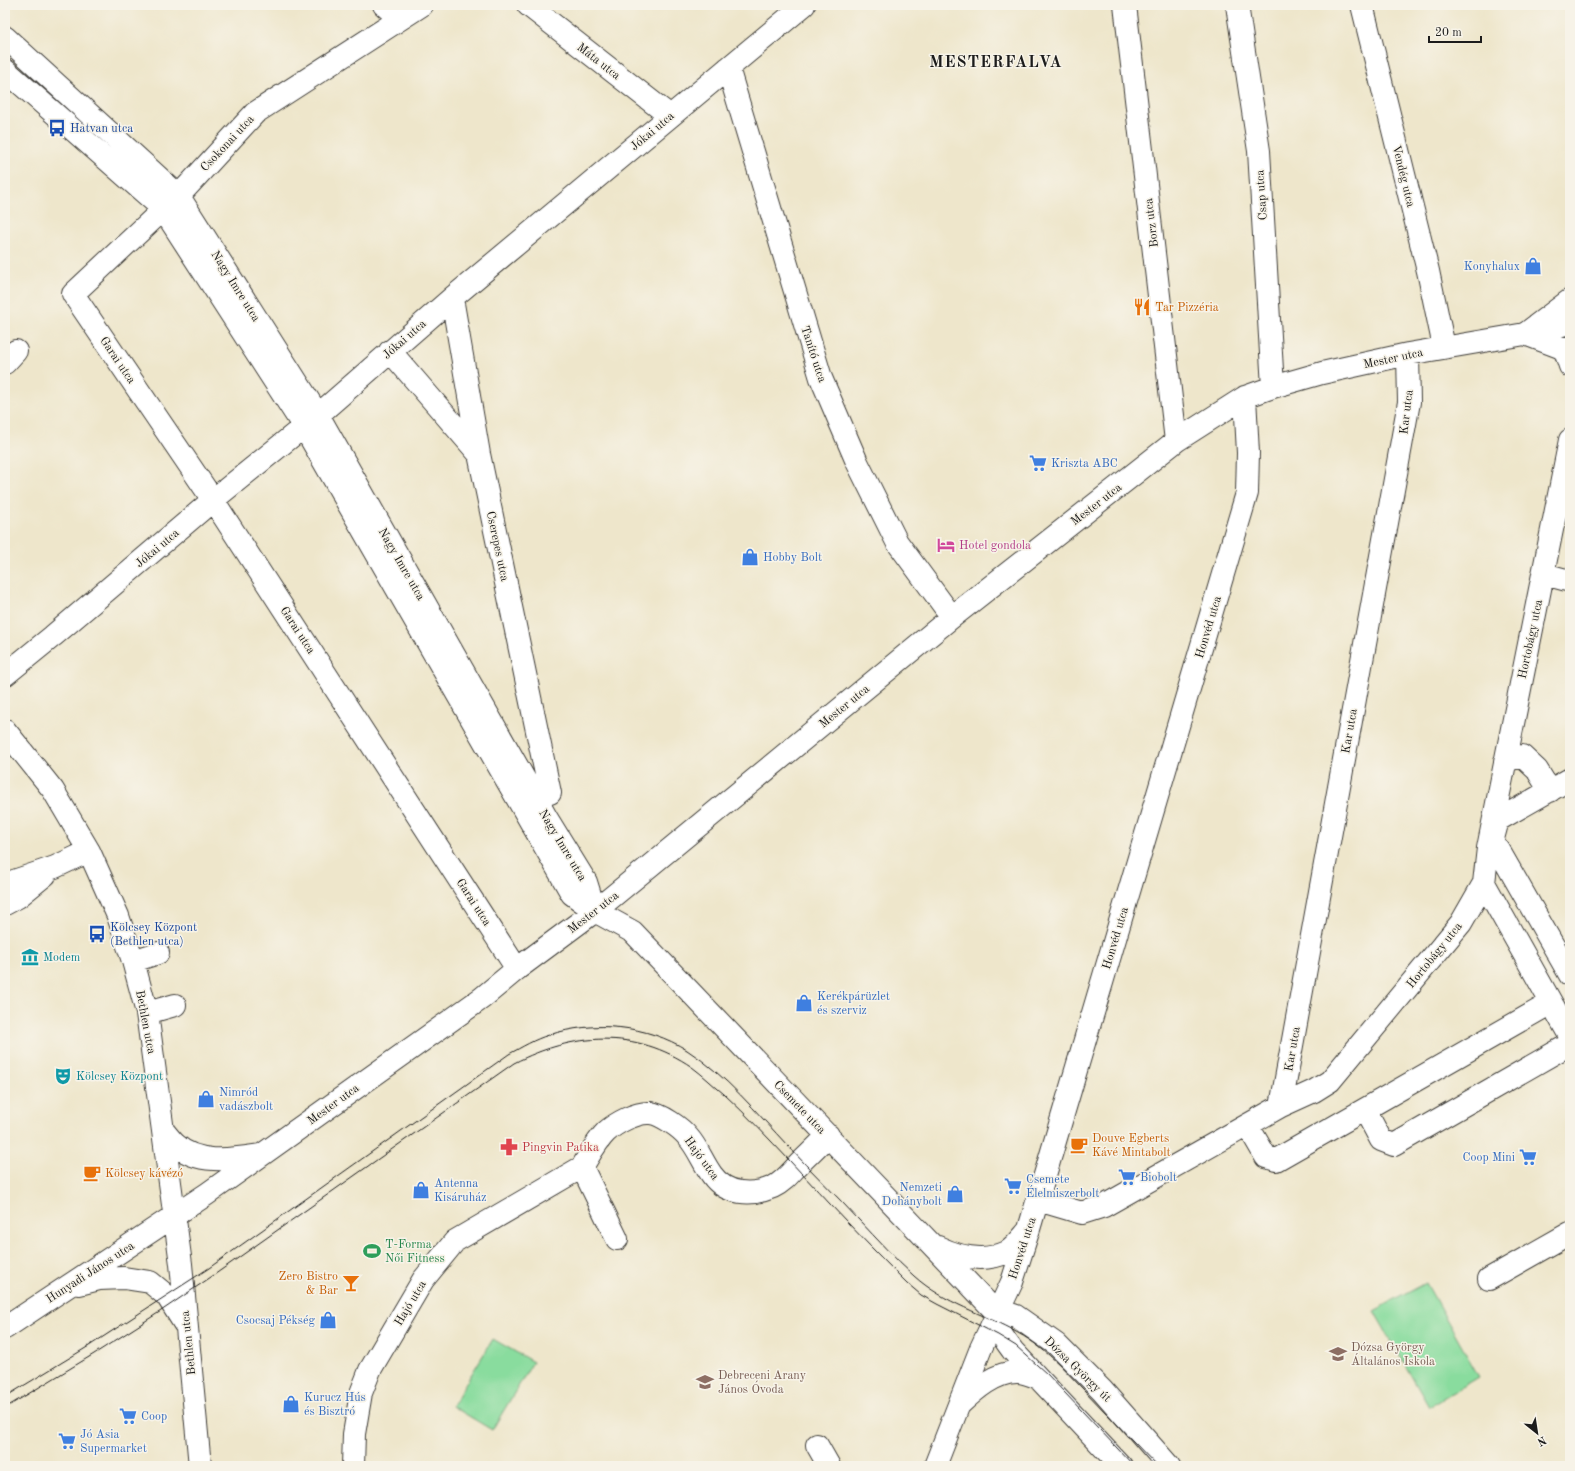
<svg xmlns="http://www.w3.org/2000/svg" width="1575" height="1471" viewBox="0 0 1575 1471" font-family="'Old Standard TT',serif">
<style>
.garden{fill:#89dc9e;stroke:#527c5d}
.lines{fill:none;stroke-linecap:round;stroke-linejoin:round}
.minor-casing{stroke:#3c3a36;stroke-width:24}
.major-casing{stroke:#3c3a36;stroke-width:24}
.minor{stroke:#fff;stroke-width:22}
.major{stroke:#fff;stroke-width:22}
.tram{stroke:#1c1c1c;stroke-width:1}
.labels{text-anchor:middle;stroke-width:3;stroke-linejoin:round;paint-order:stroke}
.street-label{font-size:12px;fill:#1c1c1c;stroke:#f7f3e8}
.transit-label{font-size:12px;fill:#164399;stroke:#f7f3e8;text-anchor:start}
.shop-label{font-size:12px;fill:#366cbe;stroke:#f7f3e8;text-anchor:start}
.food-label{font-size:12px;fill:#c56008;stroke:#f7f3e8;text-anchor:start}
.hotel-label{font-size:12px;fill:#b23c85;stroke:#f7f3e8;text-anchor:start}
.culture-label{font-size:12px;fill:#0d838f;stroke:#f7f3e8;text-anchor:start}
.health-label{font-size:12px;fill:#be3a42;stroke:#f7f3e8;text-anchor:start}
.leisure-label{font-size:12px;fill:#27864d;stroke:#f7f3e8;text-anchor:start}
.education-label{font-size:12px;fill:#785e54;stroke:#f7f3e8;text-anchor:start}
.district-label{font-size:16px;font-weight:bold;letter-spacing:1px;fill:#1c1c1c;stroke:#f7f3e8}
</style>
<rect width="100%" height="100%" fill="#f7f3e8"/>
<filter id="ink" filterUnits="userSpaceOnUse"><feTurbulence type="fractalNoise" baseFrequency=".025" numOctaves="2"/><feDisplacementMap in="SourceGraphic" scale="8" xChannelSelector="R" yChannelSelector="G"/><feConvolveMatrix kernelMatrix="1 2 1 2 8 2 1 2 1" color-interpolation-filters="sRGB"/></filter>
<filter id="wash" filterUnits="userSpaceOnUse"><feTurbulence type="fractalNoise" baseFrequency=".012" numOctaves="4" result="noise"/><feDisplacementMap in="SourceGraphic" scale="16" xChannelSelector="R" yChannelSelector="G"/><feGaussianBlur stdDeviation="0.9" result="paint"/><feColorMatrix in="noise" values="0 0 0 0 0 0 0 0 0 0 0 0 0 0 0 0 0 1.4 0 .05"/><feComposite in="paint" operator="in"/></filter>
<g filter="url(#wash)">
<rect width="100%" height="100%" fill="#eee6cb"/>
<path class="garden" d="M1426,1283L1479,1377L1429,1407L1374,1311Z
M493,1339L533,1362L492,1430L452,1406Z"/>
</g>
<g filter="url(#ink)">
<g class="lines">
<g class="minor-casing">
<path id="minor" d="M384,5L400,19
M422,5L255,113L185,189L73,294L213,500L517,969
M528,5L670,116
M1125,5L1176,441
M1237,5L1259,151L1273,387
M1362,5L1428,271L1444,347
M5,37L178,195L318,415L546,817L586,882L595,911
M728,68L821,378L857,462L897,542L952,617
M5,70L163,209L304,427L572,894L595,911L633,932L997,1313
M452,298L479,454L550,793
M1564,348L1570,366
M390,351L479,454
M5,363L16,351
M1544,574L1570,581
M5,675L53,636L213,500L318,415L452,298L804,5
M5,730L53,790L89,851L118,916L133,961L147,1013L181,1264L200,1466
M1505,761L1522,756L1537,770L1550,791
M1494,835L1498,820L1570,779
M1488,848L1498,849L1570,975
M1484,883L1570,1036
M5,884L55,867L89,851
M5,904L18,897L45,875
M133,961L158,953
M147,1013L175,1005
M1281,1106L1409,402L1408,354
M1365,1110L1381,1140L1394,1145L1570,1044
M1248,1126L1266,1157L1276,1160L1551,1003
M163,1130C167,1135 171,1140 175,1144C198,1166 234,1159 261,1155
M582,1167L617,1239
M1038,1200L1082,1213L1104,1206L1281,1106L1314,1091L1330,1081L1461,923L1484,883L1488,848L1570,440
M938,1247C959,1257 984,1263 1007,1252C1014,1248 1021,1239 1027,1232
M1489,1279L1570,1233
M79,1284L99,1279L124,1278L150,1282L167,1296L184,1323
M997,1313H1007L1016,1316L1056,1344L1102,1390L1169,1466
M997,1313C996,1331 1003,1337 1013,1351L1121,1466
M5,1328L207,1194L482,998L517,969L595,911L952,617L1176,441L1245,397L1273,387L1322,373L1408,354L1525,334L1570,323
M960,1404C975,1390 995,1372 1017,1372C1024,1372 1031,1375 1038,1378
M817,1445L829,1466
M353,1466L354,1434L361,1393L370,1370L423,1280L455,1241L582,1167C589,1156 596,1142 606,1132C616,1123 636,1112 650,1113C661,1114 681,1128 688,1137C698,1148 703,1163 712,1175C726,1195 752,1196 773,1187C784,1182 791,1172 800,1163C809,1154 819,1145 828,1135
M935,1466L981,1348L1012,1282L1029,1229L1247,493L1248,453L1245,397"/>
</g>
<g class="major-casing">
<path id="major" d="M1525,334L1570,300
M1525,334L1570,351"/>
</g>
<use href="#minor" class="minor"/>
<use href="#major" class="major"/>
<path class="tram" d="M5,1397L89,1346L209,1268L509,1054C522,1047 535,1039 549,1035C594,1020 647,1025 687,1050C726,1075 757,1113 788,1146C811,1171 836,1195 859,1220C877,1239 895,1259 914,1276C945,1304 983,1313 1018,1333C1033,1341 1046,1352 1059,1364L1157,1466
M5,1408L94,1354L158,1313L214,1275L514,1063C573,1033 635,1028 692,1067C703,1075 713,1085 724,1094C747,1115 768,1138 790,1161C828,1202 866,1243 907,1283L921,1295L937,1304L998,1335L1016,1346L1047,1374L1134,1466"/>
</g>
</g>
<defs>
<g id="bus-bare" transform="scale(1.38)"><path d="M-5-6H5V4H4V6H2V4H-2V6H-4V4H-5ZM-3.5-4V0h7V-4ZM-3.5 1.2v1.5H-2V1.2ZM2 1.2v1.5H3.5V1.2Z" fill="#1a4fb4" stroke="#f7f3e8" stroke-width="2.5" paint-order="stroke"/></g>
<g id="shop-bare" transform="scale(1.38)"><path d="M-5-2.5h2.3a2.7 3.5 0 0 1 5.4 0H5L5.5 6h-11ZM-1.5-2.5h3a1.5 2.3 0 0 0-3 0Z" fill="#3f7fe0" stroke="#f7f3e8" stroke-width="2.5" paint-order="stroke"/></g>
<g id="restaurant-bare" transform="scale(1.38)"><path d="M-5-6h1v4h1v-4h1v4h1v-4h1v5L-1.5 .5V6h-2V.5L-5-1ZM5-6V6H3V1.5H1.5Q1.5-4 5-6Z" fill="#e8710a" stroke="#f7f3e8" stroke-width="2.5" paint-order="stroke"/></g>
<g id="supermarket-bare" transform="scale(1.38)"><path d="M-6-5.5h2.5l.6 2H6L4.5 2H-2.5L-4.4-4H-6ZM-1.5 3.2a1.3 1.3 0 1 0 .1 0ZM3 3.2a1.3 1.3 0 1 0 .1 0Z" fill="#3f7fe0" stroke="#f7f3e8" stroke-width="2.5" paint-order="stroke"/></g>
<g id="hotel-bare" transform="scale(1.38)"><path d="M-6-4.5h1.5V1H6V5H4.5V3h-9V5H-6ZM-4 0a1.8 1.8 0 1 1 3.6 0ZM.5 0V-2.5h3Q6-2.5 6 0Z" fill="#d1479c" stroke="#f7f3e8" stroke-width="2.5" paint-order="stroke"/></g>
<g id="museum-bare" transform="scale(1.38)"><path d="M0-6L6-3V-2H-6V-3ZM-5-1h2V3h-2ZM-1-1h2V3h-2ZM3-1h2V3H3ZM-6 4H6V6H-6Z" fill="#0f9aa8" stroke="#f7f3e8" stroke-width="2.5" paint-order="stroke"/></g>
<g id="theatre-bare" transform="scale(1.38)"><path d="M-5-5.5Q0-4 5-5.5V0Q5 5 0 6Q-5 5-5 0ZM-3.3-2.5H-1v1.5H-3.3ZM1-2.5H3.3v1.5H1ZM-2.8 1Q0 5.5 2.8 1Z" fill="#0f9aa8" stroke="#f7f3e8" stroke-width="2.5" paint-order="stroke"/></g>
<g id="cafe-bare" transform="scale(1.38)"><path d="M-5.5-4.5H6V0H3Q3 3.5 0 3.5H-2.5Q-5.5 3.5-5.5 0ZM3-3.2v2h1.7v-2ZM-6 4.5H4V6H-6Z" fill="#e8710a" stroke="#f7f3e8" stroke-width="2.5" paint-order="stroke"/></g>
<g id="pharmacy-bare" transform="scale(1.38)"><path d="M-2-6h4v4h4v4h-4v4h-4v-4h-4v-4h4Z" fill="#e0444e" stroke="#f7f3e8" stroke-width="2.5" paint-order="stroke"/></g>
<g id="stadium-bare" transform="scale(1.38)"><path d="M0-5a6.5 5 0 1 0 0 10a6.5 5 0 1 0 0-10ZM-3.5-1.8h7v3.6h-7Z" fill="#2e9e5b" stroke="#f7f3e8" stroke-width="2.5" paint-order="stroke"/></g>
<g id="bar-bare" transform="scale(1.38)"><path d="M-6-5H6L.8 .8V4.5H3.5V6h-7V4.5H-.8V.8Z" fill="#e8710a" stroke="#f7f3e8" stroke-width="2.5" paint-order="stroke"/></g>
<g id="school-bare" transform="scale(1.38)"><path d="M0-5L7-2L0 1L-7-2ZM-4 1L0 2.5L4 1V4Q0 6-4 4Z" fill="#8d6e63" stroke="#f7f3e8" stroke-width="2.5" paint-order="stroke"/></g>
</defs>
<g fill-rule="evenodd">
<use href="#bus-bare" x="57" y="128"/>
<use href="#shop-bare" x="1533" y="266"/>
<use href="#restaurant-bare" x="1142" y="307"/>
<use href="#supermarket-bare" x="1038" y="463"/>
<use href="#hotel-bare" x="946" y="545"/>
<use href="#shop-bare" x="750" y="557"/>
<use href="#bus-bare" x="97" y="934"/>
<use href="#museum-bare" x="30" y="957"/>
<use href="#shop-bare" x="804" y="1003"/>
<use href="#theatre-bare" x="63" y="1076"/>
<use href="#shop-bare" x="206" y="1099"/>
<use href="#cafe-bare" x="1079" y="1145"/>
<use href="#pharmacy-bare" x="509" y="1147"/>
<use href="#supermarket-bare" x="1528" y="1157"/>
<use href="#cafe-bare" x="92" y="1173"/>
<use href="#supermarket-bare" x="1127" y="1177"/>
<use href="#supermarket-bare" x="1013" y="1186"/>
<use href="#shop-bare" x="421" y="1190"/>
<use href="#shop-bare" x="955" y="1194"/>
<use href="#stadium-bare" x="372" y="1251"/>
<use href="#bar-bare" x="351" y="1283"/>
<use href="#shop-bare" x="328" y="1320"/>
<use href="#school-bare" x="1338" y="1354"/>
<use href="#school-bare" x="705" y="1382"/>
<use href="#shop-bare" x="291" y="1404"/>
<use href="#supermarket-bare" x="128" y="1416"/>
<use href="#supermarket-bare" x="67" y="1441"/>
</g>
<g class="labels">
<g class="street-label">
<text transform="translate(599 61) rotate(38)" y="4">Máta utca</text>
<text transform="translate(652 131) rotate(-40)" y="4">Jókai utca</text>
<text transform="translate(227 143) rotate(-47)" y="4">Csokonai utca</text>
<text transform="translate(1404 176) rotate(76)" y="4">Vendég utca</text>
<text transform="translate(1261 195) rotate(-94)" y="4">Csap utca</text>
<text transform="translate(1151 223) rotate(-97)" y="4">Borz utca</text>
<text transform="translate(236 286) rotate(58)" y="4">Nagy Imre utca</text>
<text transform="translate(404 339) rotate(-41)" y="4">Jókai utca</text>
<text transform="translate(814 354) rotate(72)" y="4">Tanító utca</text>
<text transform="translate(1393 358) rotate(-12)" y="4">Mester utca</text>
<text transform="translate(118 360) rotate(56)" y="4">Garai utca</text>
<text transform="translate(1406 412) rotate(-83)" y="4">Kar utca</text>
<text transform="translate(1096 504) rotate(-38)" y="4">Mester utca</text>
<text transform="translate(498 546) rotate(78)" y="4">Cserepes utca</text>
<text transform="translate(157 548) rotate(-40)" y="4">Jókai utca</text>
<text transform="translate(402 564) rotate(60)" y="4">Nagy Imre utca</text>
<text transform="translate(1208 627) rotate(-73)" y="4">Honvéd utca</text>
<text transform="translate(298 630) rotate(57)" y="4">Garai utca</text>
<text transform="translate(1530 639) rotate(-78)" y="4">Hortobágy utca</text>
<text transform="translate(844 706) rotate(-39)" y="4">Mester utca</text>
<text transform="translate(1349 731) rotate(-80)" y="4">Kar utca</text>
<text transform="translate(563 845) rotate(59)" y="4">Nagy Imre utca</text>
<text transform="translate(474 902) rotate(57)" y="4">Garai utca</text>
<text transform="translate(593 912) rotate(-38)" y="4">Mester utca</text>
<text transform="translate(1115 938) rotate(-73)" y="4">Honvéd utca</text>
<text transform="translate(1434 955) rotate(-51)" y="4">Hortobágy utca</text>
<text transform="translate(146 1022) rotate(79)" y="4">Bethlen utca</text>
<text transform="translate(1292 1049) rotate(-80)" y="4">Kar utca</text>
<text transform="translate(333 1104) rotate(-36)" y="4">Mester utca</text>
<text transform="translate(800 1107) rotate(46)" y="4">Csemete utca</text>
<text transform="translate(702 1158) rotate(54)" y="4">Hajó utca</text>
<text transform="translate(1022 1248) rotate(-72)" y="4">Honvéd utca</text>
<text transform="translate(90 1272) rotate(-33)" y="4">Hunyadi János utca</text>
<text transform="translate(410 1303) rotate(-59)" y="4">Hajó utca</text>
<text transform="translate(188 1343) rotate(-96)" y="4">Bethlen utca</text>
<text transform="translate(1078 1369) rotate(44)" y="4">Dózsa György út</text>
</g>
<g class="transit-label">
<text x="70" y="132">Hatvan utca</text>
<text x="110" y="931">Kölcsey Központ<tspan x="110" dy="14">(Bethlen utca)</tspan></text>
</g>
<g class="shop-label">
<text x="1520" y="270" text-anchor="end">Konyhalux</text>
<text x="1051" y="467">Kriszta ABC</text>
<text x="763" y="561">Hobby Bolt</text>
<text x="817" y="1000">Kerékpárüzlet<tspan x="817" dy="14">és szerviz</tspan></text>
<text x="219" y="1096">Nimród<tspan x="219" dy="14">vadászbolt</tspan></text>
<text x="1515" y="1161" text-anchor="end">Coop Mini</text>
<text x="1140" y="1181">Biobolt</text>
<text x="1026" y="1183">Csemete<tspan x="1026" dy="14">Élelmiszerbolt</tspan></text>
<text x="434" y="1187">Antenna<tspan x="434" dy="14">Kisáruház</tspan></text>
<text x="942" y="1191" text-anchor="end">Nemzeti<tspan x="942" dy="14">Dohánybolt</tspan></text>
<text x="315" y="1324" text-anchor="end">Csocsaj Pékség</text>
<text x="304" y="1401">Kurucz Hús<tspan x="304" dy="14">és Bisztró</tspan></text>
<text x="141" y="1420">Coop</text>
<text x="80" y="1438">Jó Asia<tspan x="80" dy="14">Supermarket</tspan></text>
</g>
<g class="food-label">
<text x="1155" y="311">Tar Pizzéria</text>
<text x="1092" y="1142">Douve Egberts<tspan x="1092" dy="14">Kávé Mintabolt</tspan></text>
<text x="105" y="1177">Kölcsey kávézó</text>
<text x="338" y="1280" text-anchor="end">Zero Bistro<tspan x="338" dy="14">&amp; Bar</tspan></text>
</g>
<g class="hotel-label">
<text x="959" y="549">Hotel gondola</text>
</g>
<g class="culture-label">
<text x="43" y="961">Modem</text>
<text x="76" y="1080">Kölcsey Központ</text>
</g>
<g class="health-label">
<text x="522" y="1151">Pingvin Patika</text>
</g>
<g class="leisure-label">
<text x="385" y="1248">T-Forma<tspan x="385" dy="14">Női Fitness</tspan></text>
</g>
<g class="education-label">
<text x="1351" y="1351">Dózsa György<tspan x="1351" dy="14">Általános Iskola</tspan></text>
<text x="718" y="1379">Debreceni Arany<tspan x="718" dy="14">János Óvoda</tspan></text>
</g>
<g class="district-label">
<text x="996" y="67">MESTERFALVA</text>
</g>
</g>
<rect width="1575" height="1471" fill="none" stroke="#f7f3e8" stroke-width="20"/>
<g transform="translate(1537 1433) rotate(150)" stroke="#f7f3e8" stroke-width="3" paint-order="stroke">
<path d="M0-3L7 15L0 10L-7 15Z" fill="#1c1c1c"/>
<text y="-6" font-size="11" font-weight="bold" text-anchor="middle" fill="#1c1c1c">N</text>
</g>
<path d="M1429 36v6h52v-6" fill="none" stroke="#1c1c1c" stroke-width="2"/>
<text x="1435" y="36" font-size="12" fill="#1c1c1c" stroke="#f7f3e8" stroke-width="3" paint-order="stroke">20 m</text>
</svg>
